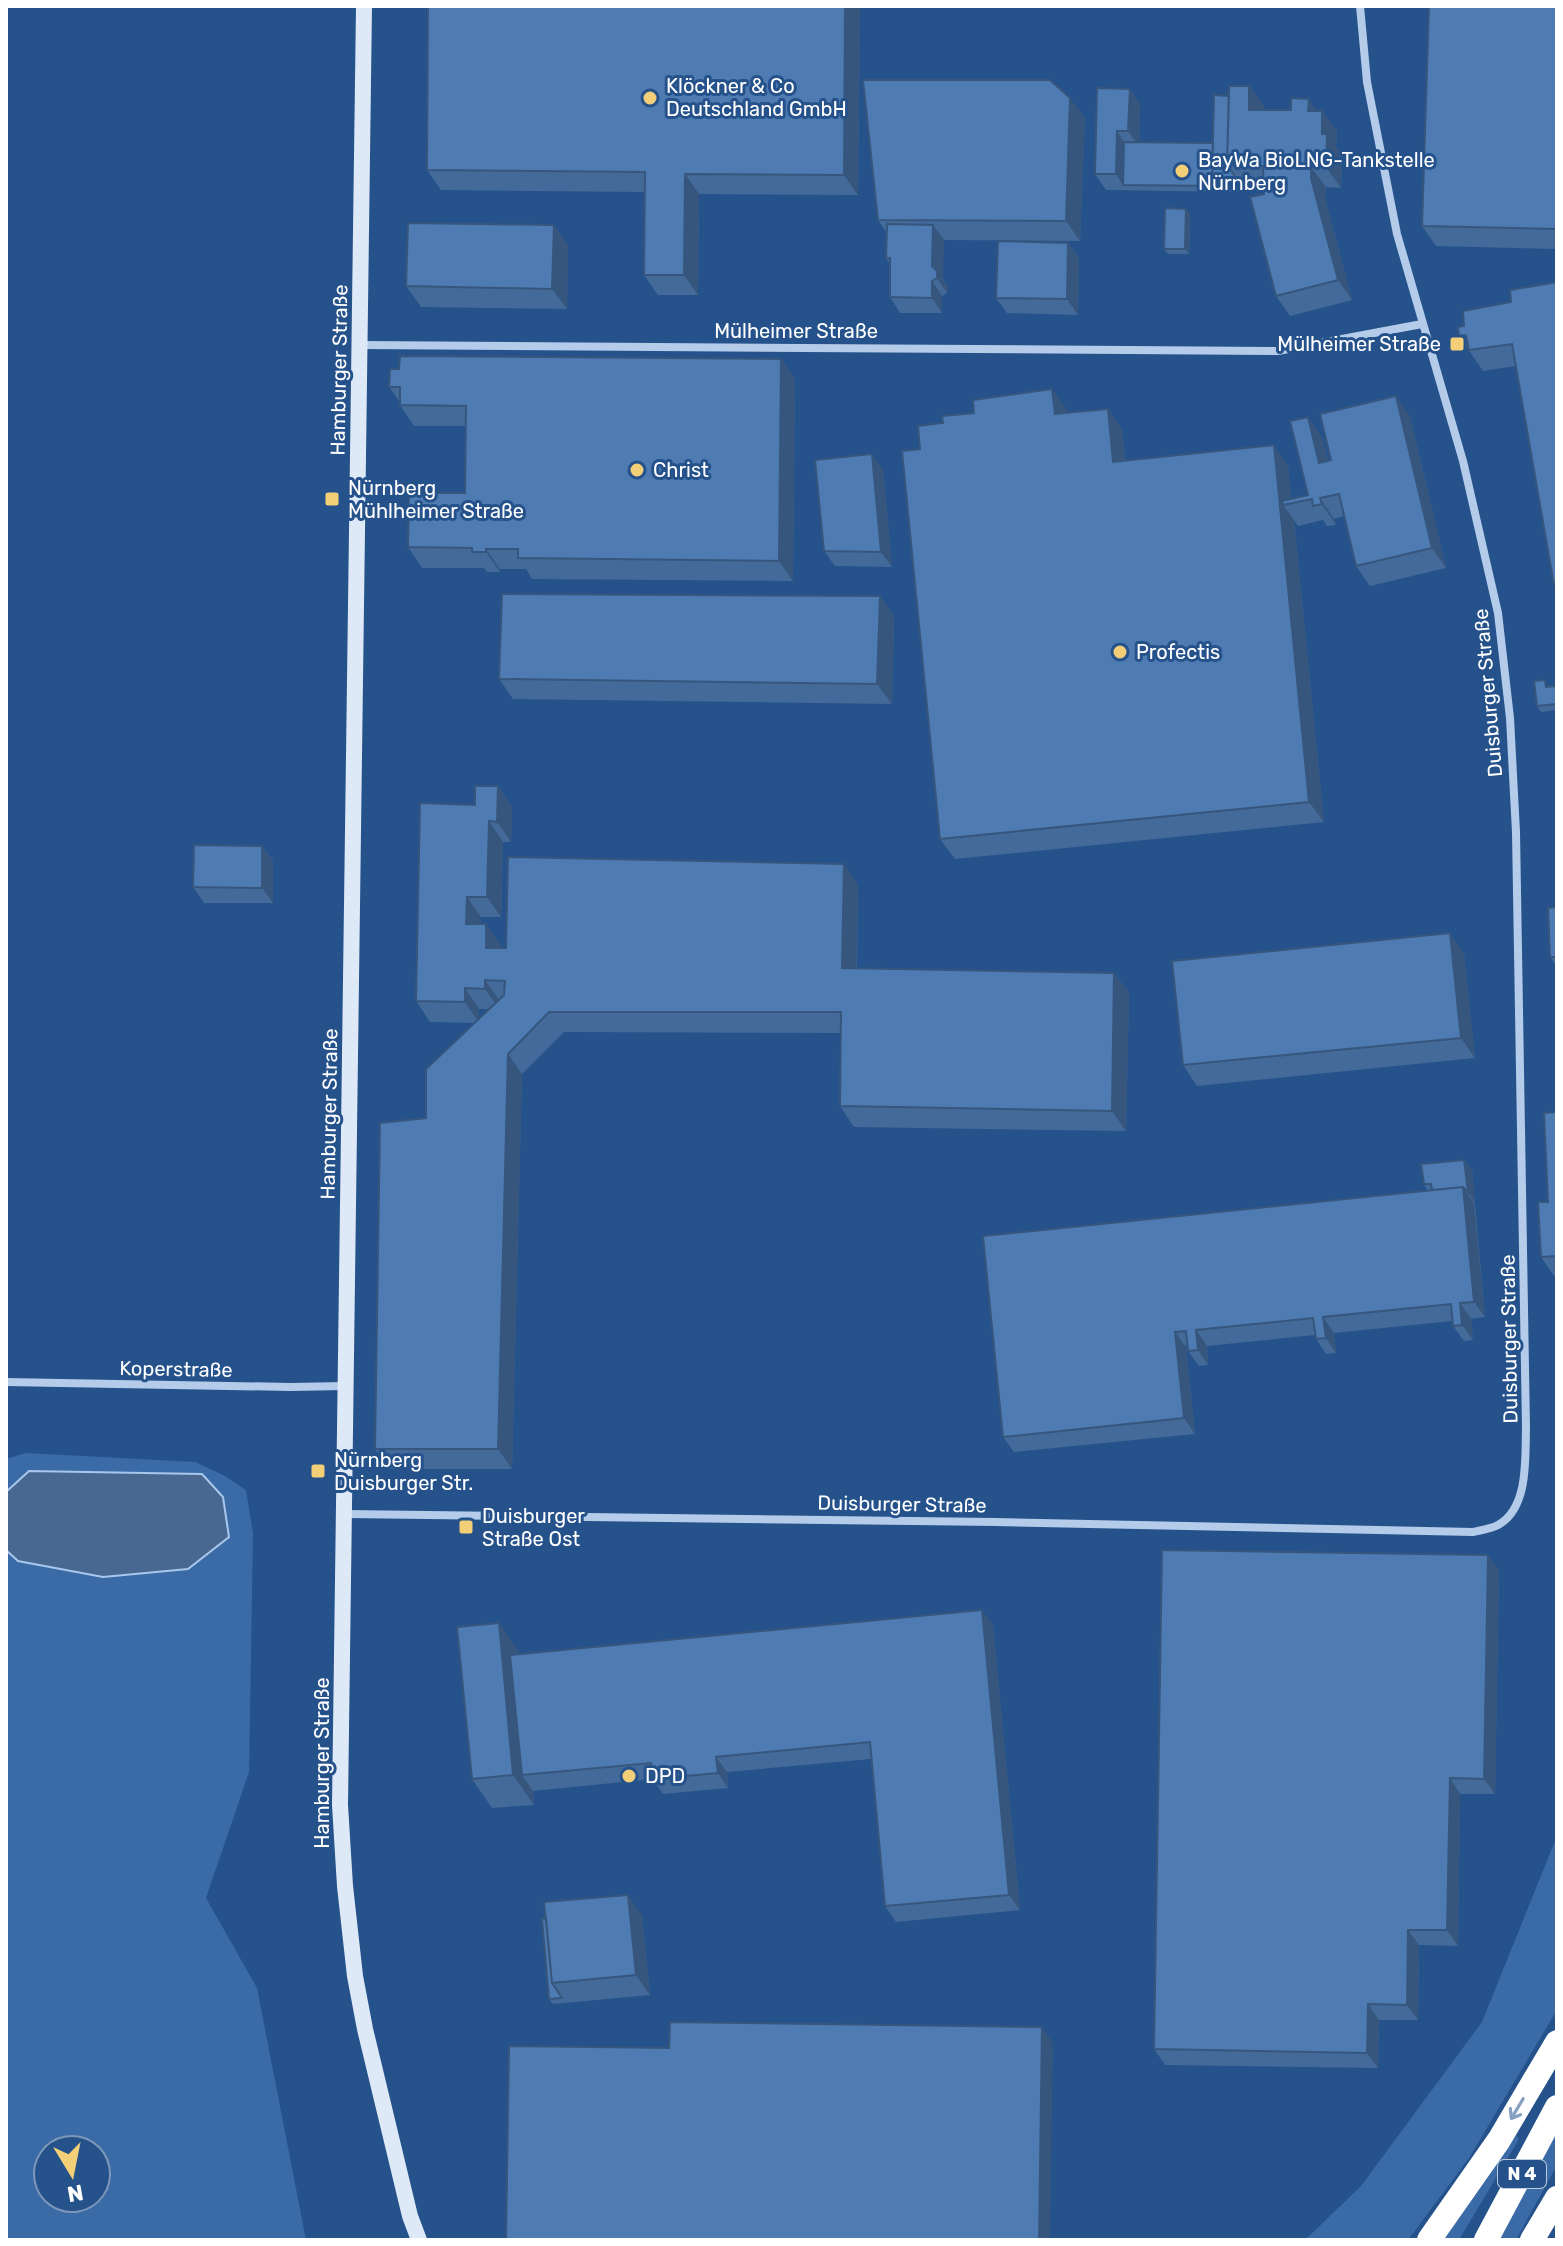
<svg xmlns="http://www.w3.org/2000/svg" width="1563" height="2246" viewBox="0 0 1563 2246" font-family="Rubik,sans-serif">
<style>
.green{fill:#3a6ba7;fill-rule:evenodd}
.water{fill:#496891;stroke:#a8c7ea;stroke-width:2}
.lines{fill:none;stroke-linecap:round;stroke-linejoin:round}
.street{stroke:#b4ccea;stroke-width:8}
.secondary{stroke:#dee9f8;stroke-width:16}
.highway{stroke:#fff;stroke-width:24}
.wall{fill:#436a99;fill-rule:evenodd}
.shaded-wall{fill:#37567d}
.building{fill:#4e7bb2;stroke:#37567d;stroke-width:2}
.oneway{stroke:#88a0bf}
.poi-dot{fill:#f3d078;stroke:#26528b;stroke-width:3}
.labels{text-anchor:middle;stroke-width:6;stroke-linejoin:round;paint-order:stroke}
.shield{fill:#26528b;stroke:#becbdc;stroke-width:2}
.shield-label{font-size:18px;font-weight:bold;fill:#fff}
.poi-label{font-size:20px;fill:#fff;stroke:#26528b;text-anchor:start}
.street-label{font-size:20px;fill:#fff;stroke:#26528b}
</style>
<rect width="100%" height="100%" fill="#26528b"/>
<path class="green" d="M26,1453L195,1462L223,1475L246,1490L253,1533L249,1772L206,1898L257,1988L306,2240H6V1550L18,1561L29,1471L6,1492V1459ZM48,2150H96V2198H48Z
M1557,1836V2010L1469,2158L1408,2240H1305L1361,2186L1482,2022Z
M1514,2132L1519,2139L1459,2240H1440Z
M1557,2132V2165L1516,2240H1499Z"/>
<path class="water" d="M29,1471L202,1474L223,1497L229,1537L188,1569L103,1577L18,1561L6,1550V1492Z"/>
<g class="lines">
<path class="street" d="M360,345L1278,351L1422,324
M6,1382L290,1387L345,1386
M344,1514L995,1522L1473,1532C1481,1530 1491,1529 1498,1525C1529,1508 1525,1458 1526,1428L1516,832L1510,718L1498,613L1463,461L1397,234L1367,82L1360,6"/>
<path class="secondary" d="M364,6L340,1805L345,1886L355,1976L365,2029L410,2216L419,2240"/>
<path class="highway" d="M1429,2240L1499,2140L1557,2042
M1486,2240L1557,2107
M1532,2240L1557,2198"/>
</g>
<path class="wall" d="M428,6H860L858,195L699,194L698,295H658L644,275V192L441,190L427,170Z
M1557,6V249L1436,246L1422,226Z
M1249,86L1264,106V110L1317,111L1337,131L1336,147L1342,155L1341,188L1326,187L1325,198L1352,300L1290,316L1276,296L1263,186H1241V192L1106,190L1095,174L1130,89L1140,104L1139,142L1213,143L1229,96Z
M1085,118L1080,241L943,240V279L948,286L947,293L942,296V313H900L890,297V264L886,258V232L878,220Z
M1186,209L1190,214L1189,254H1168L1164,249Z
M554,225L568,245L567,309L421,307L406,286Z
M1068,243L1079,258L1078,315L1007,313L996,298Z
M1557,282V589L1554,585L1516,366L1483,371L1459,336L1464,326L1511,302Z
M781,359L795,379L793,581L532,579L526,569H500V572H487L484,568H422L408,547L465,493V426H414L400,405V402L389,387Z
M1067,409V413L1108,409L1122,429L1125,460L1288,466L1291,498L1308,495L1322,437L1328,461L1331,460L1410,416L1446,568L1370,586L1356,566L1344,516L1334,519L1336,525L1327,526L1323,520L1298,526L1294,520L1324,822L955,859L940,839L920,449L943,423Z
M883,469L892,567L835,566L824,551Z
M894,616L892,704L513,699L499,679Z
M1549,686V687L1557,686V710L1541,712L1537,706Z
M498,786L512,807L511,842H503L501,917H481V924L501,945L500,948H506L858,884L857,968L1114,973L1129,993L1126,1131L854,1127L840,1106L841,1033L564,1032L522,1074L512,1469H389L375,1449L426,1118L475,1023L430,1022L416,1001L475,805ZM479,1009H490L479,1019Z
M262,846L273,861V903H204L193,887Z
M1557,907V967L1550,957Z
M1464,954L1475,1058L1197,1086L1183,1065Z
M1557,1112V1277H1555L1541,1257L1548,1202Z
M1472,1170L1485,1317L1471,1319L1473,1340L1464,1341L1453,1326L1452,1321L1334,1333L1336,1353L1326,1354L1316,1339L1315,1335L1207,1346L1208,1365L1199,1366L1188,1351V1347H1186L1195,1434L1014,1452L1003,1437L983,1236L1428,1191L1424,1184Z
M1499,1570L1495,1794H1460L1458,1946L1419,1945L1418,2020H1379L1378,2068L1165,2065L1154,2049Z
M499,1623L520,1654L993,1625L1020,1910L896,1922L885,1906L871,1759L727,1772L728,1788L663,1794L653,1779L533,1791L534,1805L492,1808L472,1779Z
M642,1915L650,1995L553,2004L549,1999L542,1919Z"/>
<path class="shaded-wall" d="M845,6H860L858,195L844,175Z
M1249,86L1264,106L1263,130L1249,110Z
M1130,89L1140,104L1139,147L1128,131Z
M1070,98L1085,118L1080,241L1066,221Z
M1309,99L1322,118V111L1337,131L1336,147L1342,155L1341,188L1326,167L1308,111Z
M1117,131L1127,147L1123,185L1116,174Z
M1311,167L1326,187L1325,198L1352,300L1338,280L1311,178Z
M685,174L699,194L698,295L684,275Z
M1234,175L1241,186V192L1234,182Z
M1186,209L1190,214L1189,254L1185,249Z
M554,225L568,245L567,309L552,289Z
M933,225L944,240L943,279L948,286L947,293L937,278L932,266Z
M1068,243L1079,258L1078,315L1067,299Z
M932,281L942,296V313L932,298Z
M781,359L795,379L793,581L779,561Z
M1052,389L1067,409L1069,435L1055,414Z
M1396,396L1410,416L1446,568L1432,548Z
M1108,409L1122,429L1127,482L1113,462Z
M1308,417L1322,437L1333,484L1319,463Z
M1274,445L1288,466L1292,503L1283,505L1294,520L1324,822L1309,802Z
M872,454L883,469L892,567L881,552Z
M1320,498L1334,519L1336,525L1322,504Z
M486,549L500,569V572L486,552Z
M880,596L894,616L892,704L877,684Z
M498,786L512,807L511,842L497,822Z
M489,821L503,842L501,917L487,897Z
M262,846L273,861V903L262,888Z
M844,864L858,884L856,988L842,968Z
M467,897L481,917V944L466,924Z
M486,924L501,945L500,968L486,948Z
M1450,933L1464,954L1475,1058L1461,1038Z
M1114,973L1129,993L1126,1131L1112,1111Z
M485,980L499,1000V1009L485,989Z
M465,988L479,1009V1023L465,1002Z
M508,1054L522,1074L512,1469L498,1449Z
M1464,1160L1472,1170L1475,1203L1468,1192Z
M1463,1187L1474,1203L1485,1317L1474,1302Z
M1460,1303L1471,1319L1473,1340L1462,1325Z
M1323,1317L1334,1333L1336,1353L1326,1338Z
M1196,1330L1207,1346L1208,1365L1198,1350Z
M1175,1332L1186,1347L1195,1434L1184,1418Z
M1488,1555L1499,1570L1495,1794L1484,1779Z
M982,1610L993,1625L1020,1910L1009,1895Z
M499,1623L520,1653L531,1774L522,1775L533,1791L534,1805L513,1775Z
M716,1757L727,1772L728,1788L718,1773Z
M1450,1778L1460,1794L1458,1946L1447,1930Z
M628,1895L642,1915L650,1995L636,1975Z
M1408,1930L1419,1945L1418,2020L1407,2005Z
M1368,2004L1379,2020L1378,2068L1367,2053Z
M1042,2027L1053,2043L1050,2240H1039Z"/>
<path class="building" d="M428,6H845L844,175L685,174L684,275H644L645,172L427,170Z
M1429,6H1557V229L1422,226Z
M863,80H1050L1070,98L1066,221L878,220Z
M1229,86H1249V110H1291V98L1309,99L1308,111H1322V134H1327L1326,167H1311V178L1338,280L1276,296L1250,197L1264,194L1263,166L1227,165Z
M1097,88L1130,89L1128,131H1117L1116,174H1095Z
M1214,95L1229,96L1227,165L1234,175V182L1212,181Z
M1124,142L1213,143L1212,181L1216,186L1123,185Z
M1165,208L1186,209L1185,249H1164Z
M408,223L554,225L552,289L406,286Z
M887,224L933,225L932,266L937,271V278L932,281V298L890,297V258H886Z
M998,241L1068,243L1067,299L996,298Z
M1557,282V586L1554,585L1512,344L1469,350L1466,335L1459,336L1458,327L1464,326L1463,311L1511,302L1510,290Z
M400,356L781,359L779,561L518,558V549H486V552H472V548L408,547L409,493H465L466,406L400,405V387H389L390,369H399Z
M1052,389L1055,414L1108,409L1113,462L1274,445L1309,802L940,839L902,451L920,449L918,426L943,423L942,416L974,413L973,400Z
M1396,396L1432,548L1356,566L1339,494L1320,498L1322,504L1313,506L1312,499L1283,505L1282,501L1308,495L1290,421L1308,417L1319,463L1331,460L1320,414Z
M872,454L881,552L824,551L815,460Z
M502,594L880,596L877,684L499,679Z
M1545,680L1546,687L1557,686V704L1537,706L1534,681Z
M1557,725V775L1556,726Z
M475,786H498L497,822L489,821L487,897H467L466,924H486V948H506L508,857L844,864L842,968L1114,973L1112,1111L840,1106L841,1012H549L508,1054L498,1449H375L380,1123L426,1118V1069L504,995L505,981L485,980V989L465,988V1002L416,1001L420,803L475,805Z
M194,845L262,846V888L193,887Z
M1557,907V957H1550L1548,908Z
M1450,933L1461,1038L1183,1065L1172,961Z
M1557,1112V1256L1541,1257L1538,1202H1548L1544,1113Z
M1464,1160L1468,1192L1463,1187L1432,1190L1431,1184H1424L1421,1164Z
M1463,1187L1474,1302L1460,1303L1462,1325L1453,1326L1451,1304L1323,1317L1326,1338L1316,1339L1313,1318L1196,1330L1198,1350L1188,1351L1186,1331L1175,1332L1184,1418L1003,1437L983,1236Z
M1162,1550L1488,1555L1484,1779L1450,1778L1447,1930H1408L1407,2005L1368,2004L1367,2053L1154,2049Z
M982,1610L1009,1895L885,1906L870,1742L716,1757L718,1773L652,1779L651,1763L522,1775L510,1655Z
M499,1623L513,1775L472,1779L457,1627Z
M628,1895L636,1975L552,1983L544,1902Z
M546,1918L552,1983L562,1998L549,1999L542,1919Z
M670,2022L1042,2027L1039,2240H506L509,2046L669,2048Z"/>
<defs><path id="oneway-shaft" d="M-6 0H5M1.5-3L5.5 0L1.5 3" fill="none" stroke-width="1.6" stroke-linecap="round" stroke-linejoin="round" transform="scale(2)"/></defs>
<use class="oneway" href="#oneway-shaft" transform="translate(1517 2109) rotate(121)"/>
<g class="poi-dot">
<circle cx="650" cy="98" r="8"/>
<circle cx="1182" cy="171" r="8"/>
<rect x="1449" y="336" width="16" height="16" rx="4"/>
<circle cx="637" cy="470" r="8"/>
<rect x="324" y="491" width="16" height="16" rx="4"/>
<circle cx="1120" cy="652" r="8"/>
<rect x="310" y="1463" width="16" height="16" rx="4"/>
<rect x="458" y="1519" width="16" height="16" rx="4"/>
<circle cx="629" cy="1776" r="8"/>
</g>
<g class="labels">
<rect class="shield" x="1498" y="2160" width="48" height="28" rx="6"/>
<g class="shield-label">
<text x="1522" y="2180">N 4</text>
</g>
<g class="poi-label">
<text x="666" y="93">Klöckner &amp; Co<tspan x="666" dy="23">Deutschland GmbH</tspan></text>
<text x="1198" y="167">BayWa BioLNG-Tankstelle<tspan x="1198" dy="23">Nürnberg</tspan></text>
<text x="1441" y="351" text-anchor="end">Mülheimer Straße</text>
<text x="653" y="477">Christ</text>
<text x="348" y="495">Nürnberg<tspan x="348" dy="23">Mühlheimer Straße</tspan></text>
<text x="1136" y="659">Profectis</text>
<text x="334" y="1467">Nürnberg<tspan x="334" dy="23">Duisburger Str.</tspan></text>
<text x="482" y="1523">Duisburger<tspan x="482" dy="23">Straße Ost</tspan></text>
<text x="645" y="1783">DPD</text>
</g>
<g class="street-label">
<text x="796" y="338">Mülheimer Straße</text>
<text transform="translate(339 370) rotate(-89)" y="7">Hamburger Straße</text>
<text transform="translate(1488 693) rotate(-95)" y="7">Duisburger Straße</text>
<text transform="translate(329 1114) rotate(-89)" y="7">Hamburger Straße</text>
<text transform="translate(1509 1339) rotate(-91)" y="7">Duisburger Straße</text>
<text transform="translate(176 1369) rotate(1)" y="7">Koperstraße</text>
<text transform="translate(902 1504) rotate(1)" y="7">Duisburger Straße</text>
<text transform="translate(322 1763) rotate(-90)" y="7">Hamburger Straße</text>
</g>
</g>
<rect width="1563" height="2246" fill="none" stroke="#ffffff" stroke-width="16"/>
<g transform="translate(72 2174) rotate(170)"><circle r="38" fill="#26528b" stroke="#7d97b9" stroke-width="2"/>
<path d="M0-6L14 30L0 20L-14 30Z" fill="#f3d078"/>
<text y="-12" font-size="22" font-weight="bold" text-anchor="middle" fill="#ffffff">N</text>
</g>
</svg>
